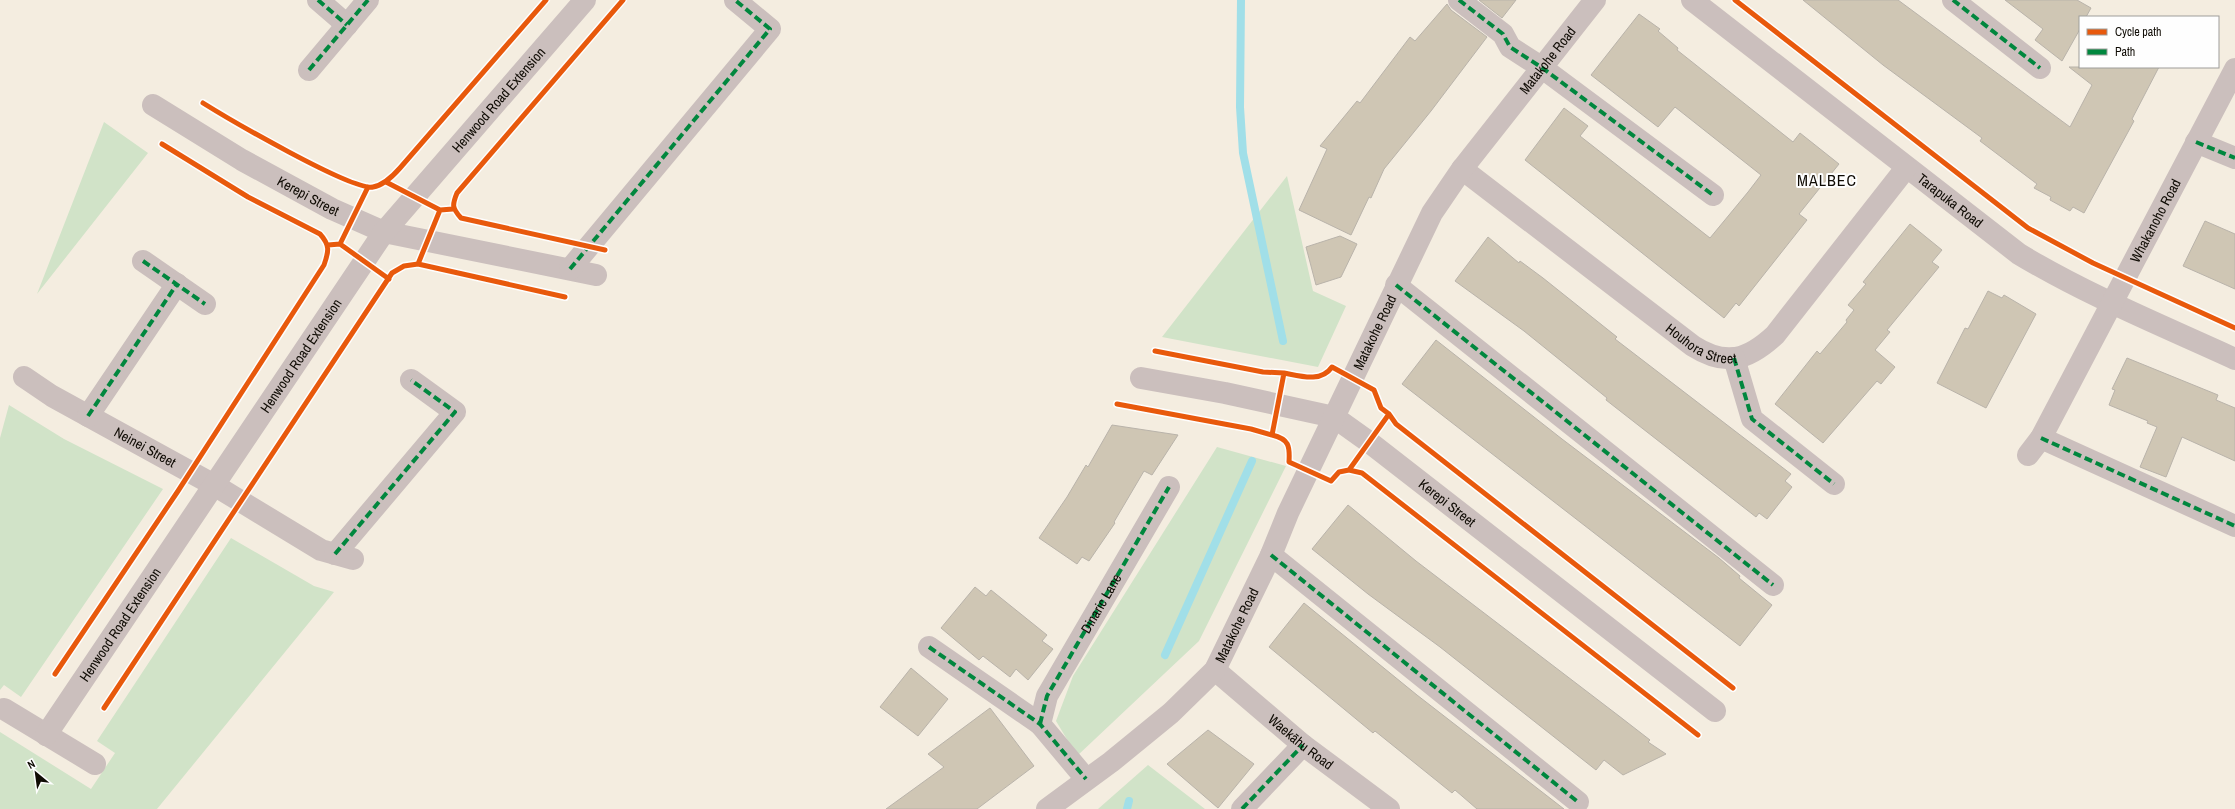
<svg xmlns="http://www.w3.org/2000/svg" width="2235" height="809" viewBox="0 0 2235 809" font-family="'Archivo Narrow',sans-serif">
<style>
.green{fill:#d1e3c8}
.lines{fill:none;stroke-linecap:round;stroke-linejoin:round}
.stream{stroke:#a1dfe8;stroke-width:8}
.building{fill:#cfc6b4;stroke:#b9b3aa}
.minor{stroke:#cbbfbd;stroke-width:22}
.quiet{stroke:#00873e;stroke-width:4;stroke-dasharray:8 4;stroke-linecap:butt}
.cycleway-casing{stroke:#fefefe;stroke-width:8}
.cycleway{stroke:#e8590c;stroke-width:5}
.labels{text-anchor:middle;stroke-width:4;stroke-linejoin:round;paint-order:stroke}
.street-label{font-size:14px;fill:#0f0b04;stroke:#fefefe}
.quarter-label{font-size:16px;letter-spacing:1px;fill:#0f0b04;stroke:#fefefe}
</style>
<rect width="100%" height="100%" fill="#f4ede0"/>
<path class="green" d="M104,122L148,153L37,294Z
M1287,176L1313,291L1346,306L1318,367L1162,337Z
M9,405L64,439L163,489L21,697L4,685L0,690V438Z
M1217,447L1286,466L1199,641L1077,756L1056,721L1073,676Z
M231,538L314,586L334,592L157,809H0V732L91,789L115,753L97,741Z
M1148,765L1205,809H1098Z"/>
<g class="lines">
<path class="stream" d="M1241,0L1240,107L1243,153L1283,341
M1165,655L1252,461
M1127,809L1129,801"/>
</g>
<path class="building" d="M1479,0H1516L1502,18Z
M1803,0H1898L2070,127L2092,85L2069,67H2159L2132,119L2134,121L2084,213L2073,207L2070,211L2050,200L2051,197L2034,188L2037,184L1980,141L1982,138L1883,65Z
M2005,0H2077L2091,8L2086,17H2080V29L2062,61L2035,40L2043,29Z
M1447,4L1451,10L1487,37L1431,111L1384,169L1371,198L1369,197L1351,235L1299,210L1327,149L1320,146L1357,101L1360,103L1410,37L1415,41Z
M1639,14L1660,29L1658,31L1678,48L1677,50L1793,142L1800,133L1839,164L1799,214L1807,220L1739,306L1736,303L1724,318L1525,160L1564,108L1588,126L1580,136L1710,238L1748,192L1761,175L1675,107L1658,127L1591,75Z
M2205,221L2235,234V289L2183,266Z
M1910,224L1942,250L1932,262L1939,267L1887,330L1890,332L1875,350L1895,367L1881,384L1877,381L1823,443L1775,404L1817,351L1820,354L1847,322L1846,320L1854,310L1848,305L1866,284L1863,282Z
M1340,236L1357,244L1341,277L1316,285L1306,247Z
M1488,237L1519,263L1520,261L1543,278L1617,337L1615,339L1791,474L1785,481L1792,487L1767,519L1759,513L1756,517L1606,400L1607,398L1524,331L1455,281Z
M1988,291L2002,298L2004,295L2036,314L1986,408L1937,383L1965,328L1968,329Z
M1436,340L1562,439L1719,558L1740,576L1739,578L1772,605L1740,646L1402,384Z
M2127,358L2218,395L2216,400L2235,408V461L2182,437L2166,477L2140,467L2157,427L2147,423L2148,421L2109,405L2115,390L2112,389Z
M1112,425L1178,435L1152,475L1144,471L1114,522L1115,523L1089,561L1082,557L1077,564L1039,538L1067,497L1086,465L1088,467Z
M1348,505L1416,561L1619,716L1650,740L1648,742L1666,754L1623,775L1604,760L1596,770L1440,647L1368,594L1312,549Z
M975,587L986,596L991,590L1047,635L1042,641L1053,649L1028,680L1016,669L1010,677L983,656L979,660L941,628Z
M1304,603L1417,695L1564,809H1477L1455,790L1452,793L1375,731L1373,733L1269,647Z
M911,668L948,699L918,736L880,707Z
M990,708L1034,766L977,809H886L944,767L928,754Z
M1208,730L1254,764L1218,808L1167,764Z"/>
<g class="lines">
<g class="minor">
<path d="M318,0L347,25"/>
<path d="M1459,0L1503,34L1510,47L1541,67L1713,195"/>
<path id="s1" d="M1692,0L2019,254C2087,295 2163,326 2235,359"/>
<path d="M1953,0L2040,68"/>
<path d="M309,70L368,0"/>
<path id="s2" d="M153,105L242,160L332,209L384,232L596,275"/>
<path d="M2196,142L2235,158"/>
<path id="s3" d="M1462,169L1693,346C1726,367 1748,360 1775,335L1906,168"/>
<path d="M143,261L205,304"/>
<path d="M570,269L770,29L735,0"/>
<path d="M1396,285L1773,585"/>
<path d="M1734,358L1752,419L1834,484"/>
<path id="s4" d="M24,377L52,396L214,485L321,550L353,559"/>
<path id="s5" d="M1141,378L1225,393L1334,417L1369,442L1715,711"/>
<path d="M88,416L177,284"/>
<path d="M2041,438L2235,526"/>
<path id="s6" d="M2028,455L2041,438L2235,69"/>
<path d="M335,554L455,412L411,380"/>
<path d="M1271,555L1578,802"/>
<path d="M929,647L1040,724L1086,779"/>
<path id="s7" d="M1215,670L1303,745L1389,809"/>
<path d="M4,709L95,764"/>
<path d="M1040,724L1047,696L1169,487"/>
<path id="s8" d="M46,735L384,232L585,0"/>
<path id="s9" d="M1047,809L1111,762L1171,713L1215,670L1271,555L1288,513L1432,213L1462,169L1595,0"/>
<path d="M1242,809L1303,745"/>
</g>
<g class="quiet">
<path d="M318,0L347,25"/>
<path d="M1459,0L1503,34L1510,47L1541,67L1713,195"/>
<path d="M1953,0L2040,68"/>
<path d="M309,70L368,0"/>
<path d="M2196,142L2235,158"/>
<path d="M143,261L205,304"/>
<path d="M570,269L770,29L735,0"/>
<path d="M1396,285L1773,585"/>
<path d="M1734,358L1752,419L1834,484"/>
<path d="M88,416L177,284"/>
<path d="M2041,438L2235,526"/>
<path d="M335,554L455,412L411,380"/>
<path d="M1271,555L1578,802"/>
<path d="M929,647L1040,724L1086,779"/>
<path id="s10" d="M1040,724L1047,696L1169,487"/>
<path d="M1242,809L1303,745"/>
</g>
<g class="cycleway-casing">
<path id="cycleway" d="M1735,0L2028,228L2093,263L2235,328
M203,103C227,118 352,191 373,187C384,185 393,176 400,168L546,0
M386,182L440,210L453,209
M340,244L368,187
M328,245L340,244L389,279
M605,250L461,218C452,208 452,205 457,193L623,0
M418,264L440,210
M1155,351L1263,372L1284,373
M1332,367L1374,390L1381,408L1389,414L1349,470L1339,472L1331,481L1289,462C1290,446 1289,439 1272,435L1284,373C1300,376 1321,383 1332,367Z
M1117,404L1251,429L1272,435
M1389,414L1396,424L1733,688
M1349,470L1362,473L1698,735
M55,674L178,491L324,265C329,251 330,245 320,234L248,197L162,144
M104,708L392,273L404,266L418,264L565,297"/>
</g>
<use href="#cycleway" class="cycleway"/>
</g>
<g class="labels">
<g class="street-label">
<text dy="5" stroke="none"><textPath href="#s9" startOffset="916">Matakohe Road</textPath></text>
<text dy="5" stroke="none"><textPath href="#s8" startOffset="781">Henwood Road Extension</textPath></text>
<text dy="5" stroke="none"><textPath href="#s2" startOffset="180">Kerepi Street</textPath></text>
<text dy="5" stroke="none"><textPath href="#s1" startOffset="327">Tarapuka Road</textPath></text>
<text dy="5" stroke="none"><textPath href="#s6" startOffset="267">Whakanoho Road</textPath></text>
<text dy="5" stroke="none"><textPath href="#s9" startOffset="592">Matakohe Road</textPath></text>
<text dy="5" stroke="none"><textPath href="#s3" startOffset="298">Houhora Street</textPath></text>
<text dy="5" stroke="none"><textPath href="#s8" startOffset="457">Henwood Road Extension</textPath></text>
<text dy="5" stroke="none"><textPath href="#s4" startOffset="140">Neinei Street</textPath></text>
<text dy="5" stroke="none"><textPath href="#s5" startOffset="339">Kerepi Street</textPath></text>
<text dy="5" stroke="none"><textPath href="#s10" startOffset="136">Dinaric Lane</textPath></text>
<text dy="5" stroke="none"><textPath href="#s8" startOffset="133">Henwood Road Extension</textPath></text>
<text dy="5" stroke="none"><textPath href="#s9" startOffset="268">Matakohe Road</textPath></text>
<text dy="5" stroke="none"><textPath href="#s7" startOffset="112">Waekāhu Road</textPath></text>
</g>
<g class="quarter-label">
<text x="1827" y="186">MALBEC</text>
</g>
</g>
<rect x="2079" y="16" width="140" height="52" fill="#fefefe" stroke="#9e9d9a"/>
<rect x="2087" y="29" width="20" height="6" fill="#e8590c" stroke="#9e9d9a"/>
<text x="2115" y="36" font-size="12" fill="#0f0b04">Cycle path</text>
<rect x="2087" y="49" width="20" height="6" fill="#00873e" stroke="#9e9d9a"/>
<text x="2115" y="56" font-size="12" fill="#0f0b04">Path</text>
<g transform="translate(36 773) rotate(331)" stroke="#fefefe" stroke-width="3" paint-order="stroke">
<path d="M0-3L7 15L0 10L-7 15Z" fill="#0f0b04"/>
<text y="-6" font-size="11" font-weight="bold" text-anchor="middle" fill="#0f0b04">N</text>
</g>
</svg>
